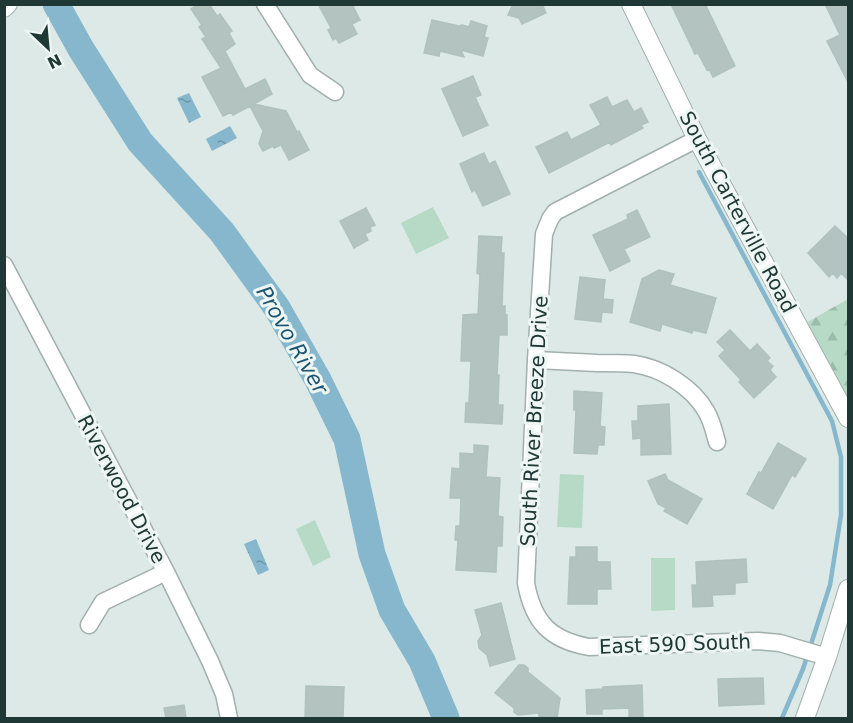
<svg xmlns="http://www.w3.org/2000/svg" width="853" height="723" viewBox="0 0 853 723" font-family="'DejaVu Sans',sans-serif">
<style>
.forest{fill:url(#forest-firs)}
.pitch{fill:#b6dac6}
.water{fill:url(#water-ripples)}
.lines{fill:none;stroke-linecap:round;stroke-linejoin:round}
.stream{stroke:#86b7cd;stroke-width:4.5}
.river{stroke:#86b7cd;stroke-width:27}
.building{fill:#b3c3bf;stroke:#b0c2bd;stroke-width:1.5}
.minor-casing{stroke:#a1b0ad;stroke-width:19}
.tertiary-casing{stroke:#a1b0ad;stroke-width:20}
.secondary-casing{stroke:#9db4af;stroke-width:20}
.minor{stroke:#fff;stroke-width:16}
.tertiary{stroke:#fff;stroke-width:18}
.secondary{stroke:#fff;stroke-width:18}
.labels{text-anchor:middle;stroke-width:6;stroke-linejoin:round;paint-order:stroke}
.street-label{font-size:20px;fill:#203835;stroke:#edf6f3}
.water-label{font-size:21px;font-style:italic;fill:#1d5571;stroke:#edf6f3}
</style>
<defs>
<pattern id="forest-firs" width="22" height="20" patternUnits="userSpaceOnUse" patternTransform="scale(1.5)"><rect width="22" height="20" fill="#b6dac6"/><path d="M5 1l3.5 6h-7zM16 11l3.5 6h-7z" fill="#9cbcab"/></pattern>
<pattern id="water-ripples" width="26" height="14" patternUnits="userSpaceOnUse" patternTransform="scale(1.5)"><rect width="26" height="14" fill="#86b7cd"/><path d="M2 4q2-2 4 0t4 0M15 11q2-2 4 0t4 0" fill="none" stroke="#6d96a7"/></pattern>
</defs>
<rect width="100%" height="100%" fill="#dde9e6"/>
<path class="forest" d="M848,299V402L804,324Z"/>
<path class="pitch" d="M433,207L449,238L416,254L401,223Z
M560,474L584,475L582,528L557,527Z
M315,520L331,557L313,566L296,529Z
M651,558H675V610L651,611Z"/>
<path class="water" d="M189,93L201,117L189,123L177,98Z
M230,126L237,138L212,151L206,139Z
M256,539L269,570L258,575L244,544Z"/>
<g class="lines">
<path class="stream" d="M699,172L832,421L841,457V515L830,585L803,669L782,718"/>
<path class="river" d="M56,4L81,49L140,142L222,232L277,308L318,380L347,439L372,554L392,610L422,661L446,718"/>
</g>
<path class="building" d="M198,4H209L217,16L220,14L232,31L229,33L235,44L225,51L245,89L265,79L272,94L254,104L286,111L297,132L299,131L309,150L289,160L281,145L274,148L273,146L263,151L259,144L263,131L250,106L233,115L231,112L223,116L202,77L221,68L202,39L206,37L199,27L202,25L191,9Z
M318,4H352L360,20L352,24L357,34L339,43L336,38L333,40L328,30L331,28Z
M513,4H542L546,13L522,24L519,18L508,15Z
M671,4H705L735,66L713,77L709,69L707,70L698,53L695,54Z
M825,4H849V84L827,41L840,35Z
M432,20L459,26L462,25L469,27L471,21L487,26L484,37L488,38L483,56L461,50L464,57L440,51L439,56L424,53Z
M473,76L481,95L475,97L488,125L463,136L442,89Z
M607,97L612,107L627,100L634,112L641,108L648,122L641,125L643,128L611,145L610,142L549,173L536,147L567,132L571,140L601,125L590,105Z
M484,153L489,164L495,161L510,194L483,206L475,190L472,192L460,164Z
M366,208L375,225L370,227L371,231L365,234L368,240L354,248L340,221Z
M637,210L650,237L624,249L630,261L610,271L593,235L628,219L627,215Z
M835,226L849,239V281L841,273L837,278L833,273L829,277L808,253Z
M479,236L502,237L501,253H504L502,306H505V315H507V335H499L497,375H499L498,405H503L502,424L465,422L466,403H469L471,361H461L463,315L478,314L480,275L477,273Z
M659,270L674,274L670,285L716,298L706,333L693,330L692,333L662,324L660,331L630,322L642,279Z
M580,277L605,280L603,299L613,300L612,313L602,312L601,322L575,319Z
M730,330L750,351L757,344L770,358L767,361L773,366L770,370L776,377L754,398L739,382L741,380L719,356L725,350L717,342Z
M574,391L602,393L600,426L605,427L604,445H598L597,454L574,453L576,410H574Z
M669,404L671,454L641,455V438L633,439L632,421H638V406Z
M778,443L806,459L795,477L792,475L773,509L747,494L759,472L761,473Z
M474,445L488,446L486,477L500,478L498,516L503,517L502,546H497L496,572L456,570L458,540H455L456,526H460L461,498H450L452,468L460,469V453L474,454Z
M665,474L668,480L702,499L687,524L664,511L666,508L658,504L648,481Z
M576,547H597V562H610L611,589H597V604H568L570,557H576Z
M746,559L747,582L735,583V594L712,595L713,606L693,607L692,585H697L696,562Z
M501,603L515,659L490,666L487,655L479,648L478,641L482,635L475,610Z
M519,665H524L528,668V672L560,698L557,718L539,717V713L518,715L514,712V708L495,693Z
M763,678L764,704L719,706L718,679Z
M642,685L643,718H629V708L602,709V714H587L586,690L602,689L603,687Z
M306,686L344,687L343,718H305Z
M184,705L186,718H166L164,708Z"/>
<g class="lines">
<g class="minor-casing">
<path id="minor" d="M265,4L310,75L335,92
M697,139L555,212L550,219L544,234L536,360L526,583C533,622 550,640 589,647L758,641L780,643L827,657
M4,265L166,572L210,661L224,694L229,718
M536,360C556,361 577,362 597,363C609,363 622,363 634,364C662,368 692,387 706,411C712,421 714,431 717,442
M89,625L103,602L166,572"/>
</g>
<g class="tertiary-casing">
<path id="tertiary" d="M631,4L697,139L848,418
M805,718L827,657L848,589"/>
</g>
<g class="secondary-casing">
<path id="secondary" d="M4,8L8,4"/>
</g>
<use href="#minor" class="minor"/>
<use href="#tertiary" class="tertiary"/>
<use href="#secondary" class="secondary"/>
</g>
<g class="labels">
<g class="street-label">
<text transform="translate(738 212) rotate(62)" y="7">South Carterville Road</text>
<text transform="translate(534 421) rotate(-87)" y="7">South River Breeze Drive</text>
<text transform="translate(122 489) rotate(62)" y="7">Riverwood Drive</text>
<text transform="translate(675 644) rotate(-2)" y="7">East 590 South</text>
</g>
<g class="water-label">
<text transform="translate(292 340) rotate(60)" y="7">Provo River</text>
</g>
</g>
<rect width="853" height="723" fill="none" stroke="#203835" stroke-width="12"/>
<g transform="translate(48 48) rotate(154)" stroke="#edf6f3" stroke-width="4.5" paint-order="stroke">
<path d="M0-4.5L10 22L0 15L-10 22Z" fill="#203835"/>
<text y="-9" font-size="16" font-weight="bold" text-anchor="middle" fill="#203835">N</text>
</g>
</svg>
